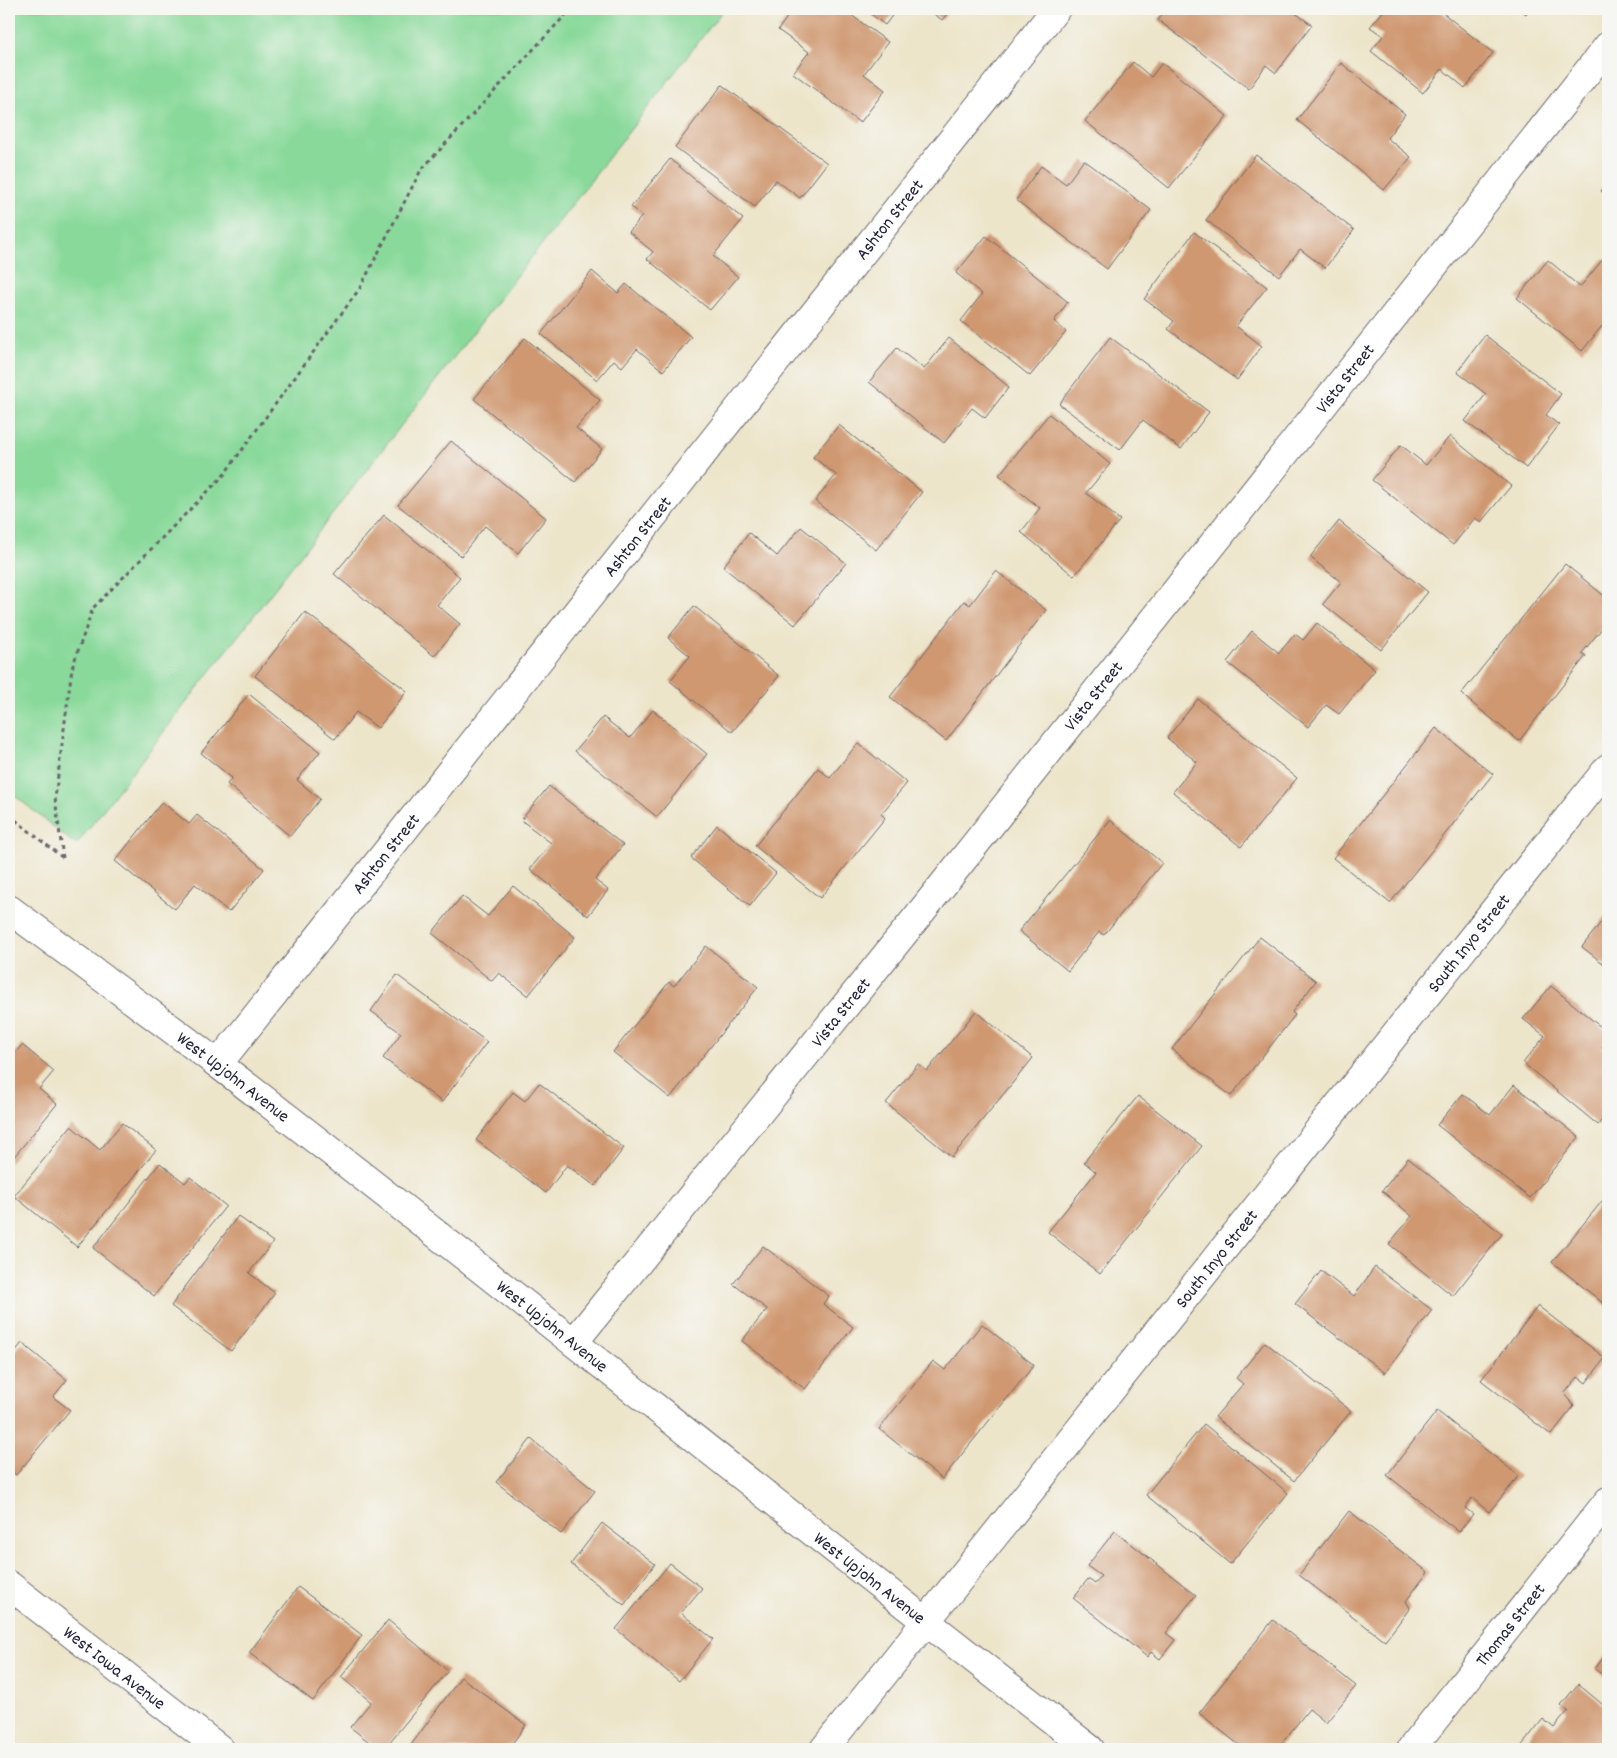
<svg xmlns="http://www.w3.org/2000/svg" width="1617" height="1758" viewBox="0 0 1617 1758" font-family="Dekko,sans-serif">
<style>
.green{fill:#88d99a;stroke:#557e6a}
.building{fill:#cf9871}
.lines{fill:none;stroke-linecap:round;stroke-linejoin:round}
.street-casing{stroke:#69666d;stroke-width:30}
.secondary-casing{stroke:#69666d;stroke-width:30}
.path{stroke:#69666d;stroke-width:3;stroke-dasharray:4 4;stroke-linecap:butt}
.street{stroke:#fff;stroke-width:28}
.secondary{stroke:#fff;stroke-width:28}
.labels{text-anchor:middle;stroke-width:4;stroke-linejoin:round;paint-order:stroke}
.street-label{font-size:18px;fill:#22223b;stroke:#f6f6f2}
</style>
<rect width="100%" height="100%" fill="#f6f6f2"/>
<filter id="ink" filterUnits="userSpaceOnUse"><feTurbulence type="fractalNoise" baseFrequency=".02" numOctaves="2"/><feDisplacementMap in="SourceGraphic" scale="10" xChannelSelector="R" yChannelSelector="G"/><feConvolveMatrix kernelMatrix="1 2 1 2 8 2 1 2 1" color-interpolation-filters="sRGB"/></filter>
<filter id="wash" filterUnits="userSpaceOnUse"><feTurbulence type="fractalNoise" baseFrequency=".0096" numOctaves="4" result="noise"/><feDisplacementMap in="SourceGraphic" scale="20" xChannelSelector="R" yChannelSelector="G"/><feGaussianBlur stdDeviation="1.12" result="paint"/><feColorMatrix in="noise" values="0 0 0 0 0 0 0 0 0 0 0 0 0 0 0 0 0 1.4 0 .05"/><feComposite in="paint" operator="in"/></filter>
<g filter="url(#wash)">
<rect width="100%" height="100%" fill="#ede5ca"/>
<path class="green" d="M9,9H724L76,845L9,791Z"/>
<g id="blocks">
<path class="building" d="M793,9H843L888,42L864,74L885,90L860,123L793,73L809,52L778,30Z
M864,9H897L885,25Z
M927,9H951L942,20Z
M1166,9H1290L1312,25L1276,73L1266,65L1249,89L1158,20Z
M1385,9H1438L1493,53L1465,88L1442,69L1423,93L1371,51L1383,36L1370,27Z
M1519,9H1530L1526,14Z
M1133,62L1151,77L1162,63L1227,116L1169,188L1085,121Z
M1341,63L1405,114L1387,138L1411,157L1384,190L1297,120Z
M722,85L827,163L800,198L776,180L755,207L675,147Z
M1256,155L1354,230L1325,268L1300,249L1279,276L1206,220Z
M670,159L743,219L713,256L738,277L710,310L647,259L653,252L629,232L642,216L631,207Z
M1084,160L1151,210L1107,269L1016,200L1041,166L1066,184Z
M1608,182V196L1601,191Z
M1194,232L1267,287L1236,326L1262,346L1237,380L1168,329L1174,321L1144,299Z
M986,236L1068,302L1054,321L1066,332L1030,376L961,321L982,294L956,273Z
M1604,258L1608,262V331L1602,326L1582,351L1517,298L1548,260L1580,287Z
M592,271L618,293L626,284L691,337L663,371L637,349L622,367L614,360L597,380L541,334Z
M1485,335L1561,394L1546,415L1559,425L1526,468L1465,421L1486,394L1457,372Z
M1110,337L1209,412L1181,449L1143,420L1120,450L1059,404Z
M525,338L600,400L576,428L602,449L575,482L474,399Z
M949,338L1009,387L985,418L972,408L944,443L869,382L897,348L924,369Z
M1049,414L1110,464L1086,493L1120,520L1074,576L1021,532L1040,508L999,475Z
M839,425L922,492L876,550L815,501L836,475L813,457Z
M1450,436L1511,486L1481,522L1475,518L1453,545L1372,480L1401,445L1426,465Z
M451,441L546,518L518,553L485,526L461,556L398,505Z
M384,515L460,577L437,605L460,624L434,656L334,574Z
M1339,521L1428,592L1381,650L1323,604L1341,582L1310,557Z
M801,527L846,563L795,625L723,567L749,533L777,556Z
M1565,564L1608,599V621L1582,653L1586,656L1519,741L1461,694Z
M996,571L1046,610L946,741L890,697L964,601L970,605Z
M694,606L779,676L732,732L670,681L690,656L668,638Z
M305,612L407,691L378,728L356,712L335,739L255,676Z
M1317,623L1375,670L1339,714L1326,705L1308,727L1227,662L1252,631L1279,653L1295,634L1303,640Z
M249,694L320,752L297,780L320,799L290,836L227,784L232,778L201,753Z
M1198,699L1297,778L1241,847L1173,792L1197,762L1167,738Z
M653,710L707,754L657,817L575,751L603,717L630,738Z
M1436,728L1493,774L1390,903L1333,858Z
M858,743L907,783L881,814L885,818L820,898L755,846L818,768L830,778Z
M549,786L623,845L595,880L608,890L588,916L530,869L551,843L521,820Z
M162,802L189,824L197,815L264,869L229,912L195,884L175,909L115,861Z
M1110,820L1162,863L1104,935L1099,932L1068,971L1019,931Z
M717,825L776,873L750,906L691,858Z
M513,886L575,937L528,996L499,973L492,981L432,933L462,896L488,916Z
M1608,913V967L1582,947Z
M1260,937L1316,981L1292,1012L1295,1015L1231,1096L1172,1049Z
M706,946L758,987L670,1098L613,1052L669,982L674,986Z
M397,975L487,1042L442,1102L383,1058L401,1033L371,1011Z
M1551,986L1608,1033V1040L1602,1048L1608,1053V1112L1598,1125L1523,1063L1545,1036L1523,1019Z
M976,1011L1033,1058L952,1157L886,1103L918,1064L927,1071Z
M22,1045L54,1071L39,1089L57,1104L9,1163V1060Z
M539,1083L624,1148L595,1186L567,1165L546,1193L476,1140L513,1092L525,1101Z
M1514,1085L1579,1137L1530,1198L1437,1125L1463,1094L1490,1115Z
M1138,1096L1202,1146L1100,1274L1048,1232L1096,1172L1084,1162Z
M122,1123L156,1150L77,1247L14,1196L71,1126L100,1150Z
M1408,1158L1502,1234L1453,1296L1389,1244L1412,1216L1382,1191Z
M160,1163L185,1183L190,1177L226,1206L154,1296L93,1248Z
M1603,1200L1608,1204V1307L1552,1262Z
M238,1216L273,1242L249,1273L275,1293L231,1351L171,1306Z
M763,1246L829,1296L823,1304L853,1327L805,1389L742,1341L767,1309L733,1284Z
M1375,1267L1432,1310L1385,1373L1295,1304L1321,1271L1354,1296Z
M1538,1306L1605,1358L1586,1383L1578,1377L1564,1394L1574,1406L1551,1435L1481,1380Z
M982,1324L1034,1365L942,1479L879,1429L933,1361L945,1370Z
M1265,1342L1351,1411L1294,1481L1215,1417L1243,1384L1236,1378Z
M22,1343L67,1380L53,1397L70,1410L16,1475L9,1469V1398L12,1394L9,1392V1359Z
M1437,1411L1519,1476L1489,1512L1472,1498L1465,1508L1473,1514L1459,1532L1387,1475Z
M1204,1424L1288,1493L1230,1564L1146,1495Z
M531,1439L595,1491L561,1534L496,1482Z
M1349,1511L1428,1572L1406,1601L1410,1608L1385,1641L1299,1575Z
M602,1523L655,1564L624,1605L571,1564Z
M1115,1531L1196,1595L1166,1633L1175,1640L1160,1659L1151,1652L1147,1657L1073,1598L1088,1579L1095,1584L1101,1576L1087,1566Z
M670,1563L702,1588L681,1613L713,1639L679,1681L616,1629Z
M298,1587L362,1635L313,1701L249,1653Z
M388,1620L448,1671L384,1749H378L350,1727L371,1702L341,1677Z
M1273,1620L1356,1686L1326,1723L1309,1709L1277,1749H1244L1199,1713Z
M1608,1651V1679L1595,1669Z
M461,1677L526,1725L508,1749H408Z
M1578,1684L1608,1709V1749H1519L1543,1719L1554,1728L1568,1711L1561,1705Z"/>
</g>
</g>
<g filter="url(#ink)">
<use href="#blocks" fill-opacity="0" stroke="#69666d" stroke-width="1"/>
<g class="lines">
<g class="street-casing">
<g id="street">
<path id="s1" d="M218,1064L1056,9"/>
<path id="s2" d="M574,1342L942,886L1608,46"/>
<path id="s3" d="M9,1585L220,1749"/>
<path id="s4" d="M824,1749L1608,768"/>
<path id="s5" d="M1411,1749L1608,1501"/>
</g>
</g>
<g class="secondary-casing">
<g id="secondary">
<path id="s6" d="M9,909C79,961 150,1012 219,1065C512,1289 797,1524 1090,1749"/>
</g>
</g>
<path class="path" d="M9,815L63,858
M63,858L55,798L72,668L93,608L223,476L360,288L421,170L571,9"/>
<use href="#street" class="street"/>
<use href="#secondary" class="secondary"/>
</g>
</g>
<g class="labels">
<g class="street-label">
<text dy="6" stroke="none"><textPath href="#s1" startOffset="1079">Ashton Street</textPath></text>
<text dy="6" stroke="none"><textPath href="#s2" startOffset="1234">Vista Street</textPath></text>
<text dy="6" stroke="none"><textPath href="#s1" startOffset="674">Ashton Street</textPath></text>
<text dy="6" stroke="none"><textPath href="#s2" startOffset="829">Vista Street</textPath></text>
<text dy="6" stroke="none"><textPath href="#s1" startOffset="269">Ashton Street</textPath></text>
<text dy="6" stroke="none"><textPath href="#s4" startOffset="1032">South Inyo Street</textPath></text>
<text dy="6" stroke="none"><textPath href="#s2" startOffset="424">Vista Street</textPath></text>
<text dy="6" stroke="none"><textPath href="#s6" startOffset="280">West Upjohn Avenue</textPath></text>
<text dy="6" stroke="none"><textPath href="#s4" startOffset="628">South Inyo Street</textPath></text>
<text dy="6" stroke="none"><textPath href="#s6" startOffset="685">West Upjohn Avenue</textPath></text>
<text dy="6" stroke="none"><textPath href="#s6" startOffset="1090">West Upjohn Avenue</textPath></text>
<text dy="6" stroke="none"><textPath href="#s5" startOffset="159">Thomas Street</textPath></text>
<text dy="6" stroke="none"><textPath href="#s3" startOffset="134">West Iowa Avenue</textPath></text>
</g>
</g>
<rect width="1617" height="1758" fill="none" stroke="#f6f6f2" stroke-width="30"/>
</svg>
